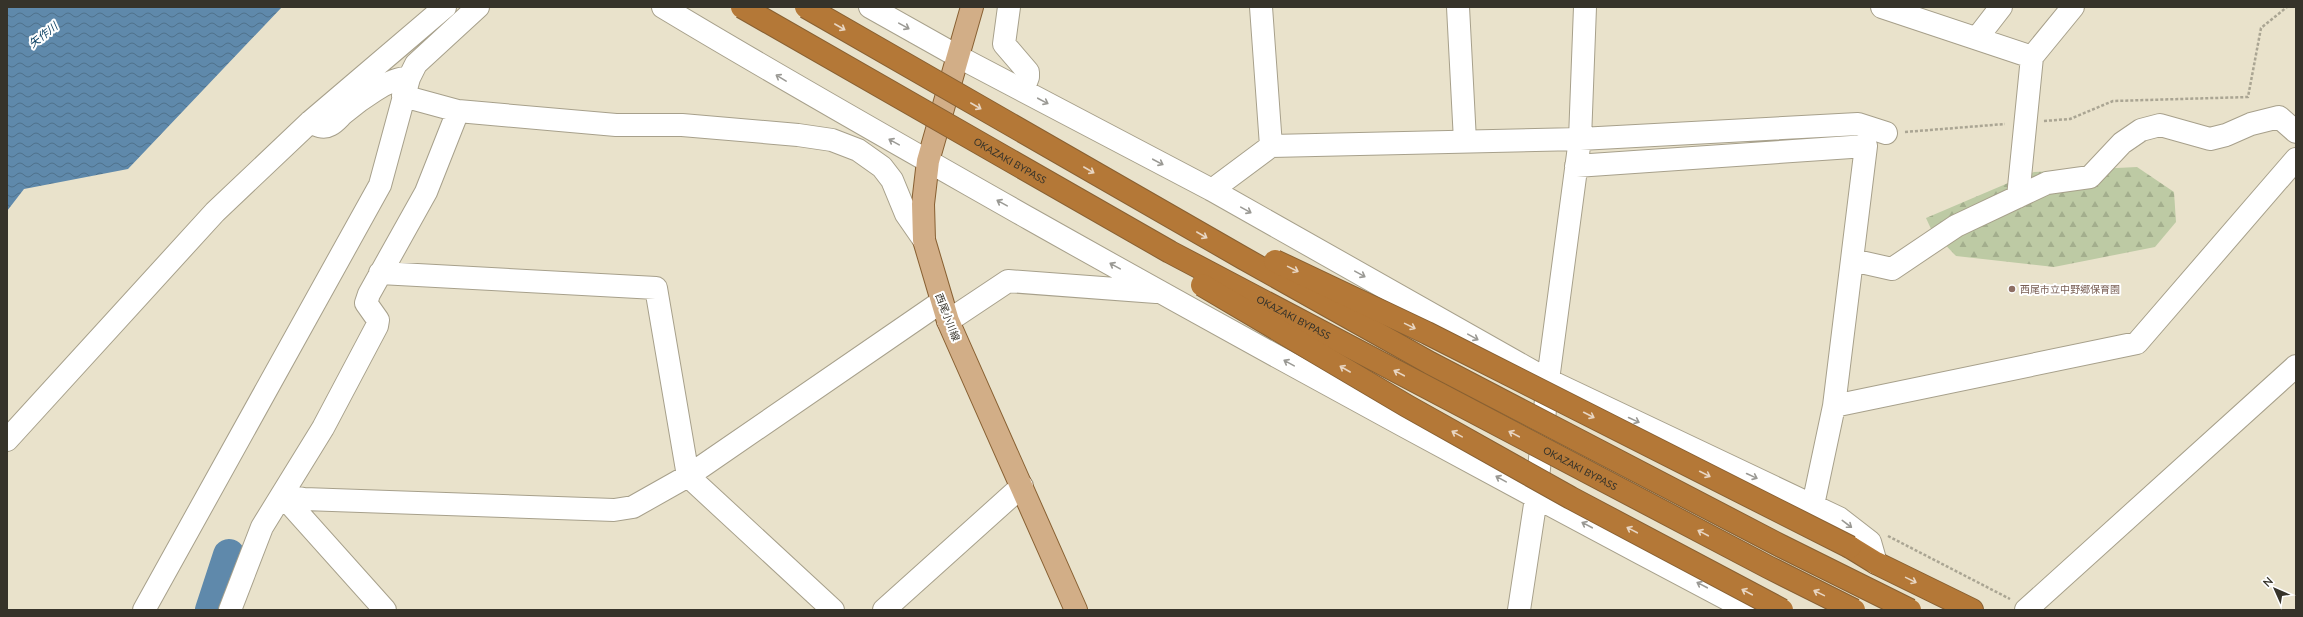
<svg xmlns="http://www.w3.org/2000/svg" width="2303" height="617" viewBox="0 0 2303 617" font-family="Lato,'Noto Sans JP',sans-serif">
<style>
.forest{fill:url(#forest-firs)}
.water{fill:url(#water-waves)}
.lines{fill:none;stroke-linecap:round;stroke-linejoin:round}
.river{stroke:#5f89ab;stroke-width:32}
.minor-casing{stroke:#a7a08b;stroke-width:24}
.major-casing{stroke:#886032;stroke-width:24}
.highway-casing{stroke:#886032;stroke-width:24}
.path{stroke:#aaa593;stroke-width:2.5;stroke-dasharray:3 2;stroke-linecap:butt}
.minor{stroke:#fff;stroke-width:22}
.major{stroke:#d2ae87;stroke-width:22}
.highway{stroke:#b47837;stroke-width:22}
.highway-bridge-casing{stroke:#886032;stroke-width:24;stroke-linecap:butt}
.highway-bridge{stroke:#b47837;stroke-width:22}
.oneway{stroke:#9a9994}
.oneway2{stroke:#e8d6c3}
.education-dot{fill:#8d6e63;stroke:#fff;stroke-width:1.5}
.labels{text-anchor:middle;stroke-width:4;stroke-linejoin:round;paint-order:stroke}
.street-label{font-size:10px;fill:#36332a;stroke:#fff}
.education-label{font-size:10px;fill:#785e54;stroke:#fff;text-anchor:start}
.water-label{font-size:11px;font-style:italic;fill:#0f4366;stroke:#fff}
</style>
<defs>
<pattern id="forest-firs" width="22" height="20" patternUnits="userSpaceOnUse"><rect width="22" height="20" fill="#bdcaa4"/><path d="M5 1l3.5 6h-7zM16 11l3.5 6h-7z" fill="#a3ae8d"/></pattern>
<pattern id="water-waves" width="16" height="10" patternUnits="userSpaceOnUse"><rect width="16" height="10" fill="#5f89ab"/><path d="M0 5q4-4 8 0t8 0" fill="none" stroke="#4f718b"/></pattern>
</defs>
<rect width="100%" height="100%" fill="#e9e2cb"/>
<path class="forest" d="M2137,167L2174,192L2176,222L2155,247L2054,267L1956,256L1932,231L1926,218L2034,172Z"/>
<path class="water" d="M7,7H282L128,169L24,189L7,211Z"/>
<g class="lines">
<path class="river" d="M211,610L229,555"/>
<g class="minor-casing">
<path id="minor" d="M663,7C784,80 907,149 1030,219C1268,353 1507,483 1748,610
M870,7L959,57L1212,190L1548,380L1839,518L1870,542L1876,563
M1009,7L1004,44L1028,72V77L1023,90
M1261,7L1271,146
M1458,7L1465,141
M1882,7L2032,57L2018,197
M1977,38L2001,7
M2032,57L2073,7
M403,96L458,111
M310,122C316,125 323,129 330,125C336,122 340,116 344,113C358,101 391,76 409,78
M1576,166L1866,146L1834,406L1813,505
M1212,190L1271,146L1580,139L1858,124L1886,133
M1852,260L1892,269L1956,226L2047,183L2090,177L2122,143L2141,130L2160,125L2210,139L2226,135L2251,124L2279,117L2296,132
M380,273L656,288L688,476L833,610
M948,321L1008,281L1156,292
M1834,406L2137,343L2296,159
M7,440L215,212L310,122L445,7
M282,495L304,499L614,510L633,507L688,476L941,302
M282,495L385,610
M144,610L380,185L409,78L416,64L478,7
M230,610L262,527L323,428L377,326L378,320L366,303L369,294L426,192L458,111L616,125H682L798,135L832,140L858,150L882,167L892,180L906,214L924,240
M884,610L1022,486
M1519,610L1536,498L1548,380L1580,139L1585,7
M2026,610L2296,366"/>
</g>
<g class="major-casing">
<path id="major" d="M972,7L928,161L923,204L924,240L948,321L1076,610"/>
</g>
<g class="highway-casing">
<path id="highway" d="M1850,547L1876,563L1972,610"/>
</g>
<path class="path" d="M2044,121L2070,119L2113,101L2248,97L2261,28L2287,7
M1905,132L2005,124
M1888,536L2010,599"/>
<use href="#minor" class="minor"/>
<use href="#major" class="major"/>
<use href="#highway" class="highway"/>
<g class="highway-bridge-casing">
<g id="highway-bridge">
<path id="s1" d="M742,7L1170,252L1768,567L1854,610"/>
<path d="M806,7L1243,258L1430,363L1781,546L1910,610"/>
<path d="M1275,261L1427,333L1850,547"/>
<path d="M1202,285L1407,406L1571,498L1782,610"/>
</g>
</g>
<use href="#highway-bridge" class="highway-bridge"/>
</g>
<defs><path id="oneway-shaft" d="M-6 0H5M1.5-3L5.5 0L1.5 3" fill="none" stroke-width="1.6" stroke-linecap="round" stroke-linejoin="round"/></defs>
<g class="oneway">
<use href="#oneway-shaft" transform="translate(904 26) rotate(29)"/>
<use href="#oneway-shaft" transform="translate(781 78) rotate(-149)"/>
<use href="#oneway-shaft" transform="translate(1043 101) rotate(28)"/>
<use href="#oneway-shaft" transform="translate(894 142) rotate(-151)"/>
<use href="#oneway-shaft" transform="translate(1158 162) rotate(28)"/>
<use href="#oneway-shaft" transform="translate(1002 203) rotate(-151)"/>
<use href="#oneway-shaft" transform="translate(1246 210) rotate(29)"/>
<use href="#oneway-shaft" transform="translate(1115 266) rotate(-151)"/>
<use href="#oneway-shaft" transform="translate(1360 274) rotate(29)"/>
<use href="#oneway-shaft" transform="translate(1473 337) rotate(29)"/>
<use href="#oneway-shaft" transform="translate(1289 363) rotate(-151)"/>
<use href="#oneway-shaft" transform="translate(1634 420) rotate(25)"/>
<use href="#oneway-shaft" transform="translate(1752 476) rotate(25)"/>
<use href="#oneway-shaft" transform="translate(1501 479) rotate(-151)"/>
<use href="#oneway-shaft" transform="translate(1847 524) rotate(37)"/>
<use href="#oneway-shaft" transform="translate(1587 525) rotate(-152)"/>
<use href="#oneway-shaft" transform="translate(1702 585) rotate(-152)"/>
</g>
<g class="oneway2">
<use href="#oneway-shaft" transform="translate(840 27) rotate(30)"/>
<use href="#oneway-shaft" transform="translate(976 106) rotate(30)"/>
<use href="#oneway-shaft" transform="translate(1089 170) rotate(30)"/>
<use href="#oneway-shaft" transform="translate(1202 235) rotate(30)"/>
<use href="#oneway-shaft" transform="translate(1293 269) rotate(26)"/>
<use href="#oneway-shaft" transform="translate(1410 326) rotate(26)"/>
<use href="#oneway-shaft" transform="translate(1345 369) rotate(-150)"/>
<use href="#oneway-shaft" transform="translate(1399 373) rotate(-152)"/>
<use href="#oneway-shaft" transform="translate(1589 415) rotate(27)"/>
<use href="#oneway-shaft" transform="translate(1457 434) rotate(-151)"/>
<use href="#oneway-shaft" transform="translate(1514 434) rotate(-152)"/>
<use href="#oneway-shaft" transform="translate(1705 474) rotate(27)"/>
<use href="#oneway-shaft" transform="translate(1632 530) rotate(-152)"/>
<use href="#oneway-shaft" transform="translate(1703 533) rotate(-152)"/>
<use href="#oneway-shaft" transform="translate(1911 580) rotate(26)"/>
<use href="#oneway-shaft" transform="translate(1747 592) rotate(-152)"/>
<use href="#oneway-shaft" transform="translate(1819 593) rotate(-154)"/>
</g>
<circle class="education-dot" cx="2012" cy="289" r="4"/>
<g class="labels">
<g class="street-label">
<text dy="4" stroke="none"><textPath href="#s1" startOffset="309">OKAZAKI BYPASS</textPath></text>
<text transform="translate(948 317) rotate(69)" y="4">西尾小川線</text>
<text dy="4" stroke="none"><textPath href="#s1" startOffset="633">OKAZAKI BYPASS</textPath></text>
<text dy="4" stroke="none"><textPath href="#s1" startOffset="957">OKAZAKI BYPASS</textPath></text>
</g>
<g class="education-label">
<text x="2020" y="293">西尾市立中野郷保育園</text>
</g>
<g class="water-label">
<text transform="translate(43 35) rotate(-38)" y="4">矢作川</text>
</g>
</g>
<rect width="2303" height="617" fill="none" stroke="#36332a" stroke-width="16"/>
<g transform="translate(2275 589) rotate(315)" stroke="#ffffff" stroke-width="3" paint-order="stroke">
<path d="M0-3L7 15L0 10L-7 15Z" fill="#36332a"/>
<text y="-6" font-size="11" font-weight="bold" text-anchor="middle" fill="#36332a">N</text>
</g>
</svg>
